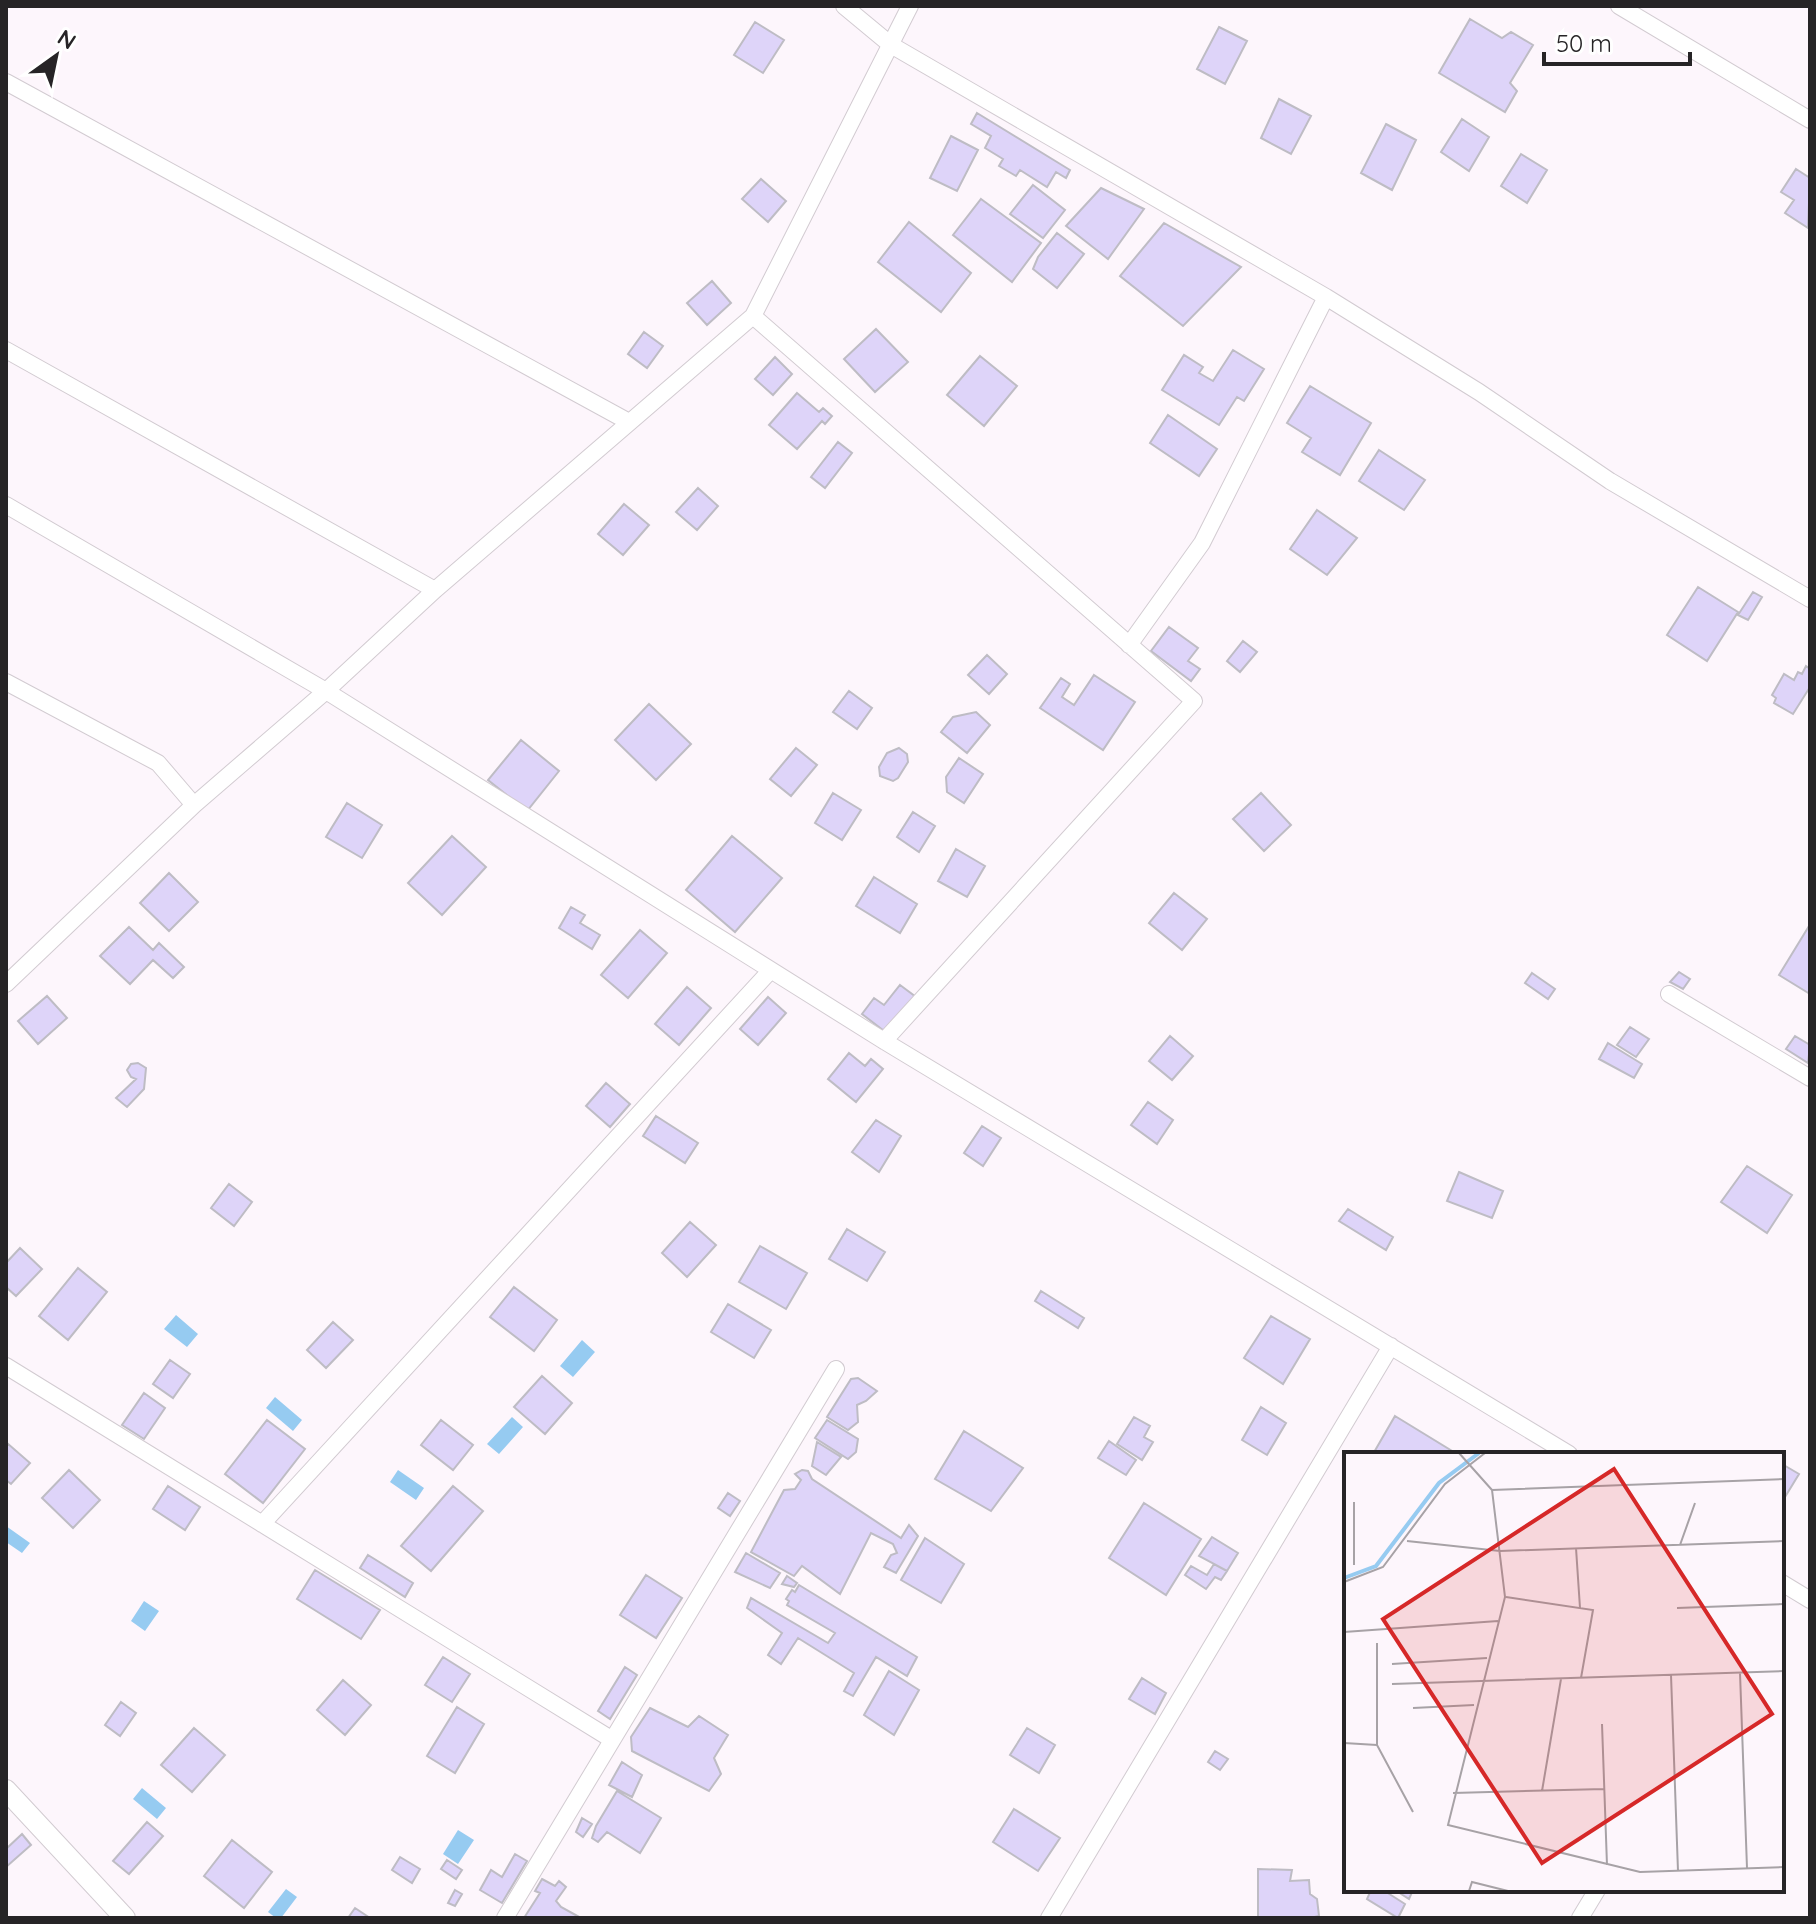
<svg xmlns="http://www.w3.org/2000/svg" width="1816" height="1924" viewBox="0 0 1816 1924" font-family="Quicksand,sans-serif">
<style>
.water{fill:#96cbf1}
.building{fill:#ded4f9;stroke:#bebcc4;stroke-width:2}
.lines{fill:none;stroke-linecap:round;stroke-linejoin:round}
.minor-casing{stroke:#d2cbd1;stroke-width:18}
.tertiary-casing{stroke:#d2cbd1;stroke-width:22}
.minor{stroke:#fff;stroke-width:16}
.tertiary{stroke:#fff;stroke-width:20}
.inset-river{fill:none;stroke:#96cbf1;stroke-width:4}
.inset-road{fill:none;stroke:#a7a2a6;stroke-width:2}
.view{fill:#d62828;fill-opacity:0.15;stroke:#d62828;stroke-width:4}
.inset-edge{fill:none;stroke:#262426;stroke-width:4}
</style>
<rect width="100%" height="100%" fill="#fdf6fc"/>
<path class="water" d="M176,1315L198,1334L187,1347L164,1329Z
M582,1340L595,1352L573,1377L560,1366Z
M275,1397L302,1420L293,1431L266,1408Z
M512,1417L523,1427L499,1454L487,1444Z
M398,1470L424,1488L416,1500L390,1482Z
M6,1526L30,1543L22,1553L6,1542Z
M144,1601L159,1611L145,1631L131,1621Z
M142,1788L166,1808L157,1819L133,1799Z
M458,1830L474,1840L458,1864L443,1854Z
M286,1889L297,1897L281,1918H276L268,1912Z"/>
<path class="building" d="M1470,19L1502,38L1511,32L1533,45L1510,83L1517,91L1505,112L1439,73Z
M755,22L784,40L763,73L734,55Z
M1219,27L1247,41L1225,84L1197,69Z
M1279,99L1311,116L1291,154L1261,138Z
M977,113L1070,170L1066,178L1056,172L1047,187L1020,170L1016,176L999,166L1003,159L985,148L991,136L971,124Z
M1462,119L1489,137L1469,171L1441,152Z
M1386,124L1416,140L1392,190L1361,173Z
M951,136L978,150L957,191L930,178Z
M1521,154L1547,170L1527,203L1501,186Z
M1796,169L1810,178L1808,228L1785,213L1794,200L1781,192Z
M761,179L786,201L768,222L742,199Z
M1033,185L1065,210L1043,238L1010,214Z
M1101,188L1144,209L1108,259L1066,226Z
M981,199L1041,243L1012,282L953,235Z
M909,222L971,273L941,312L878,262Z
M1164,223L1241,267L1183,326L1120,276Z
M1057,233L1084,254L1057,288L1033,269L1038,257Z
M712,281L731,303L707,325L687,303Z
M876,329L908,362L875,392L844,359Z
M644,332L663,346L647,368L628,354Z
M1233,350L1264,369L1244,401L1237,397L1219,425L1162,390L1184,355L1203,367L1199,373L1213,381Z
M980,356L1017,386L984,426L947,395Z
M775,357L792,374L773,395L755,379Z
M1310,386L1371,423L1340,475L1302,452L1311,438L1287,423Z
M797,393L819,412L823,408L832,416L825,424L822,421L797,449L769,425Z
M1168,415L1217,449L1199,476L1150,443Z
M838,442L852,453L825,488L811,477Z
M1379,450L1425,480L1404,510L1359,481Z
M698,488L718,506L697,530L676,512Z
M624,504L649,525L623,555L598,534Z
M1317,510L1357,538L1327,575L1290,549Z
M1698,587L1738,612L1707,661L1667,635Z
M1753,592L1762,597L1748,620L1738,615Z
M1169,627L1198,648L1188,661L1200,669L1191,681L1151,651Z
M1243,641L1257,652L1240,672L1227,661Z
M987,655L1007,674L989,694L968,675Z
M1806,666L1810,669V687L1793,714L1774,703L1776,698L1772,695L1784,674L1794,680L1798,672L1802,674Z
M1094,675L1135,702L1103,750L1040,708L1061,678L1070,684L1062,697L1074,705Z
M849,691L872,708L857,729L833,712Z
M649,704L691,744L656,780L615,740Z
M976,712L990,725L967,753L941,732L953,717Z
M521,740L559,771L527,811L488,780Z
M796,748L817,765L791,796L770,779Z
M899,748L907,754L908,762L898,778L893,781L880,776L879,767L887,753Z
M959,758L983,774L964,803L947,792L946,777Z
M833,793L861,810L842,840L815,823Z
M1261,793L1291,825L1264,851L1233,819Z
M347,803L382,825L362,858L326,837Z
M913,812L935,826L919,852L897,837Z
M452,836L486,867L442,915L408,883Z
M732,836L782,878L735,932L686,890Z
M956,849L985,866L967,897L938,881Z
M169,873L198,902L169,931L140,903Z
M874,877L917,904L900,933L856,906Z
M1174,893L1207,919L1182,950L1149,923Z
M571,907L585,915L580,923L600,935L592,949L559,928Z
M1809,926H1810V994L1779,975Z
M129,927L153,950L159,943L184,967L173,978L153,960L130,984L100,956Z
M640,930L667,953L628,998L601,975Z
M1679,972L1690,979L1683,989L1670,982Z
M1532,973L1555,989L1548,999L1525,983Z
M900,985L916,997L888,1034L862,1014L874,998L884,1005Z
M687,987L711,1008L679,1045L655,1024Z
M47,996L67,1018L38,1044L18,1021Z
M768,997L786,1013L758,1045L740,1029Z
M1630,1027L1649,1039L1636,1057L1617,1045Z
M1170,1036L1193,1056L1172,1080L1149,1061Z
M1795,1036L1810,1045L1808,1063L1786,1049Z
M1608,1043L1642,1064L1634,1078L1599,1059Z
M849,1053L865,1066L871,1059L883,1069L856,1102L828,1079Z
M138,1063L146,1068L144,1089L127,1107L116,1098L136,1079L131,1077L127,1070L131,1064Z
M606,1083L630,1104L610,1127L586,1106Z
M1148,1102L1173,1120L1157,1144L1131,1125Z
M656,1116L698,1143L685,1163L643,1136Z
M876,1120L901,1136L879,1172L852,1152Z
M982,1126L1001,1138L983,1166L964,1153Z
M1747,1166L1792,1195L1767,1233L1721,1202Z
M1459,1172L1503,1191L1492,1218L1447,1201Z
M229,1184L252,1202L234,1226L211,1208Z
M1348,1209L1393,1237L1386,1250L1339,1221Z
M690,1222L716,1245L687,1277L662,1253Z
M847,1229L885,1252L867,1281L829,1259Z
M760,1246L807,1273L786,1309L739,1282Z
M20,1248L42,1269L16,1296L6,1287V1263Z
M78,1268L107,1292L68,1340L39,1316Z
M514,1287L557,1320L534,1351L490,1317Z
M1041,1291L1084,1318L1078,1328L1035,1301Z
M728,1304L771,1330L754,1358L711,1332Z
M1271,1316L1310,1339L1283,1384L1244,1358Z
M333,1322L353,1340L326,1368L307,1350Z
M170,1360L190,1374L173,1398L153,1384Z
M542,1376L572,1403L545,1434L514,1407Z
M858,1378L877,1391L866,1401L857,1405L858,1422L848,1430L827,1417L851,1379Z
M144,1393L165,1408L144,1439L122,1425Z
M1261,1407L1286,1423L1267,1455L1242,1440Z
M1395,1416L1457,1454H1373Z
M1134,1417L1150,1426L1144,1437L1153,1442L1142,1460L1117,1444Z
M267,1420L305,1449L263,1503L225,1474Z
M441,1420L473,1445L453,1470L421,1445Z
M827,1420L858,1439L856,1452L848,1459L815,1438Z
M964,1431L1023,1468L991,1511L935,1479Z
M1109,1441L1136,1460L1126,1475L1098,1458Z
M817,1442L841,1457L826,1475L812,1466Z
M7,1443L30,1463L11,1484L6,1480Z
M1782,1464L1799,1474L1782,1502Z
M69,1470L100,1500L73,1528L42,1498Z
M802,1470L808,1471L812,1479L901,1538L909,1525L918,1536L896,1573L884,1567L891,1555L897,1553L893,1544L871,1533L840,1594L802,1566L794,1576L751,1552L784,1490L795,1489L801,1480L795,1474Z
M168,1486L200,1507L185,1530L153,1509Z
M453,1486L483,1511L431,1571L401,1546Z
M728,1493L740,1501L730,1516L718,1508Z
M1144,1503L1201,1539L1166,1595L1109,1558Z
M1212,1537L1238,1553L1227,1571L1199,1556Z
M925,1538L964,1564L941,1603L901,1580Z
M746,1553L780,1573L770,1588L735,1572Z
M368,1555L413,1583L405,1597L360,1568Z
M1214,1564L1227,1571L1221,1580L1215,1577L1206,1589L1185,1575L1191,1566L1207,1575Z
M315,1570L380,1610L361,1639L297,1599Z
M646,1575L682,1598L656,1638L620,1615Z
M787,1576L797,1583L794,1587L782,1584Z
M799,1585L917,1657L907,1676L876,1657L853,1696L844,1691L854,1673L798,1638L781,1664L768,1655L782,1633L747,1608L751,1598L828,1643L835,1633L787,1605L789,1601L786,1599L792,1590L795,1592Z
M443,1657L470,1674L452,1702L425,1685Z
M625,1667L637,1675L610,1719L598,1711Z
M889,1671L919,1690L894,1735L864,1715Z
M1142,1678L1166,1693L1155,1714L1129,1699Z
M343,1680L371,1705L345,1735L317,1710Z
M121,1702L136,1713L120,1736L105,1725Z
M457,1707L484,1724L455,1773L427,1756Z
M650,1708L688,1727L699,1716L728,1735L714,1758L721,1774L709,1791L632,1751L631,1737Z
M194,1728L225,1755L192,1792L161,1765Z
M1027,1728L1055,1745L1039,1773L1010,1755Z
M1215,1751L1228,1759L1220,1770L1208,1762Z
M622,1762L642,1775L632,1797L609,1785Z
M617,1791L661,1818L640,1853L607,1832L598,1842L592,1838L596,1826Z
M1014,1809L1060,1838L1038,1871L993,1842Z
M582,1818L592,1824L583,1837L576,1832Z
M147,1822L163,1836L129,1874L113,1861Z
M22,1834L31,1845L6,1867V1849Z
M232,1840L272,1872L244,1908L204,1876Z
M515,1854L527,1861L502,1903L480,1890L491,1870L502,1877Z
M400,1857L420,1869L412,1883L392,1870Z
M447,1860L462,1870L456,1879L441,1869Z
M1258,1869L1292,1870L1290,1881L1309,1880L1310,1894L1317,1899L1319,1916L1310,1918H1258Z
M542,1879L555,1886L559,1881L566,1887L556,1901L561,1907L581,1918H524L540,1893L535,1891Z
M455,1890L462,1894L455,1906L448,1903Z
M1371,1890H1383L1405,1904L1398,1918L1367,1899Z
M1395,1890H1413L1409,1899Z
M355,1908L370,1918H348Z"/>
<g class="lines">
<g class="minor-casing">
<path id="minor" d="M844,6L891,45L1326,297L1479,392L1610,481L1810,599
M1619,6L1810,120
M6,82L629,422
M753,316L1194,701L884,1041
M6,350L435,590
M6,505L326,691L884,1041L1569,1454
M1129,645L1202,543L1326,297
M6,682L158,763L194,805
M6,984L194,805L326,691L435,590L753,316L910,6
M1669,994L1810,1078
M6,1366L611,1739
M262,1524L770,971
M1782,1583L1810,1600
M505,1918L836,1369
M1049,1918L1391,1346
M1580,1918L1597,1890"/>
</g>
<g class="tertiary-casing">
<path id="tertiary" d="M6,1790L125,1918"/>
</g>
<use href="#minor" class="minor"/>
<use href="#tertiary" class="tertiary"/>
</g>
<g transform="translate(1344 1452)">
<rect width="440" height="440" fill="#fdf6fc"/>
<path class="inset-river" d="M0,126L32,114L95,31L135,1"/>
<path class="inset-road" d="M115,1L148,38L161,145L104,373L296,420L440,415M148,38L440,27M10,50V113M63,89L156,99L440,89M336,93L351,51M232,96L236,156M0,130L39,115L101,32L141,1M162,145L249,158L237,226M333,156L440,152M0,180L154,169M33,191V293L69,360M48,212L143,206M396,221L403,416M327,223L334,419M48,232L440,219M69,256L130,253M258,272L263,413M0,291L33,293M198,339L217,227M109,341L260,337M125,439L128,430L164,439"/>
<path class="view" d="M270,17L428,262L198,411L39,167Z"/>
<rect width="440" height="440" class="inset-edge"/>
</g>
<rect width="1816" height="1924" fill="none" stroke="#262426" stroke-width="16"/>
<g transform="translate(56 56) rotate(33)" stroke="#ffffff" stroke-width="6" paint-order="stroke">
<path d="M0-6L14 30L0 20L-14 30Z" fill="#262426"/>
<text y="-12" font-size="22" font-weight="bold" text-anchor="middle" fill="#262426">N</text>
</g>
<path d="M1544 52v12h146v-12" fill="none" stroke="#262426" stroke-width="4"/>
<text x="1556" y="52" font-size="24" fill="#262426" stroke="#ffffff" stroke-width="6" paint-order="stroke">50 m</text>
</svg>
